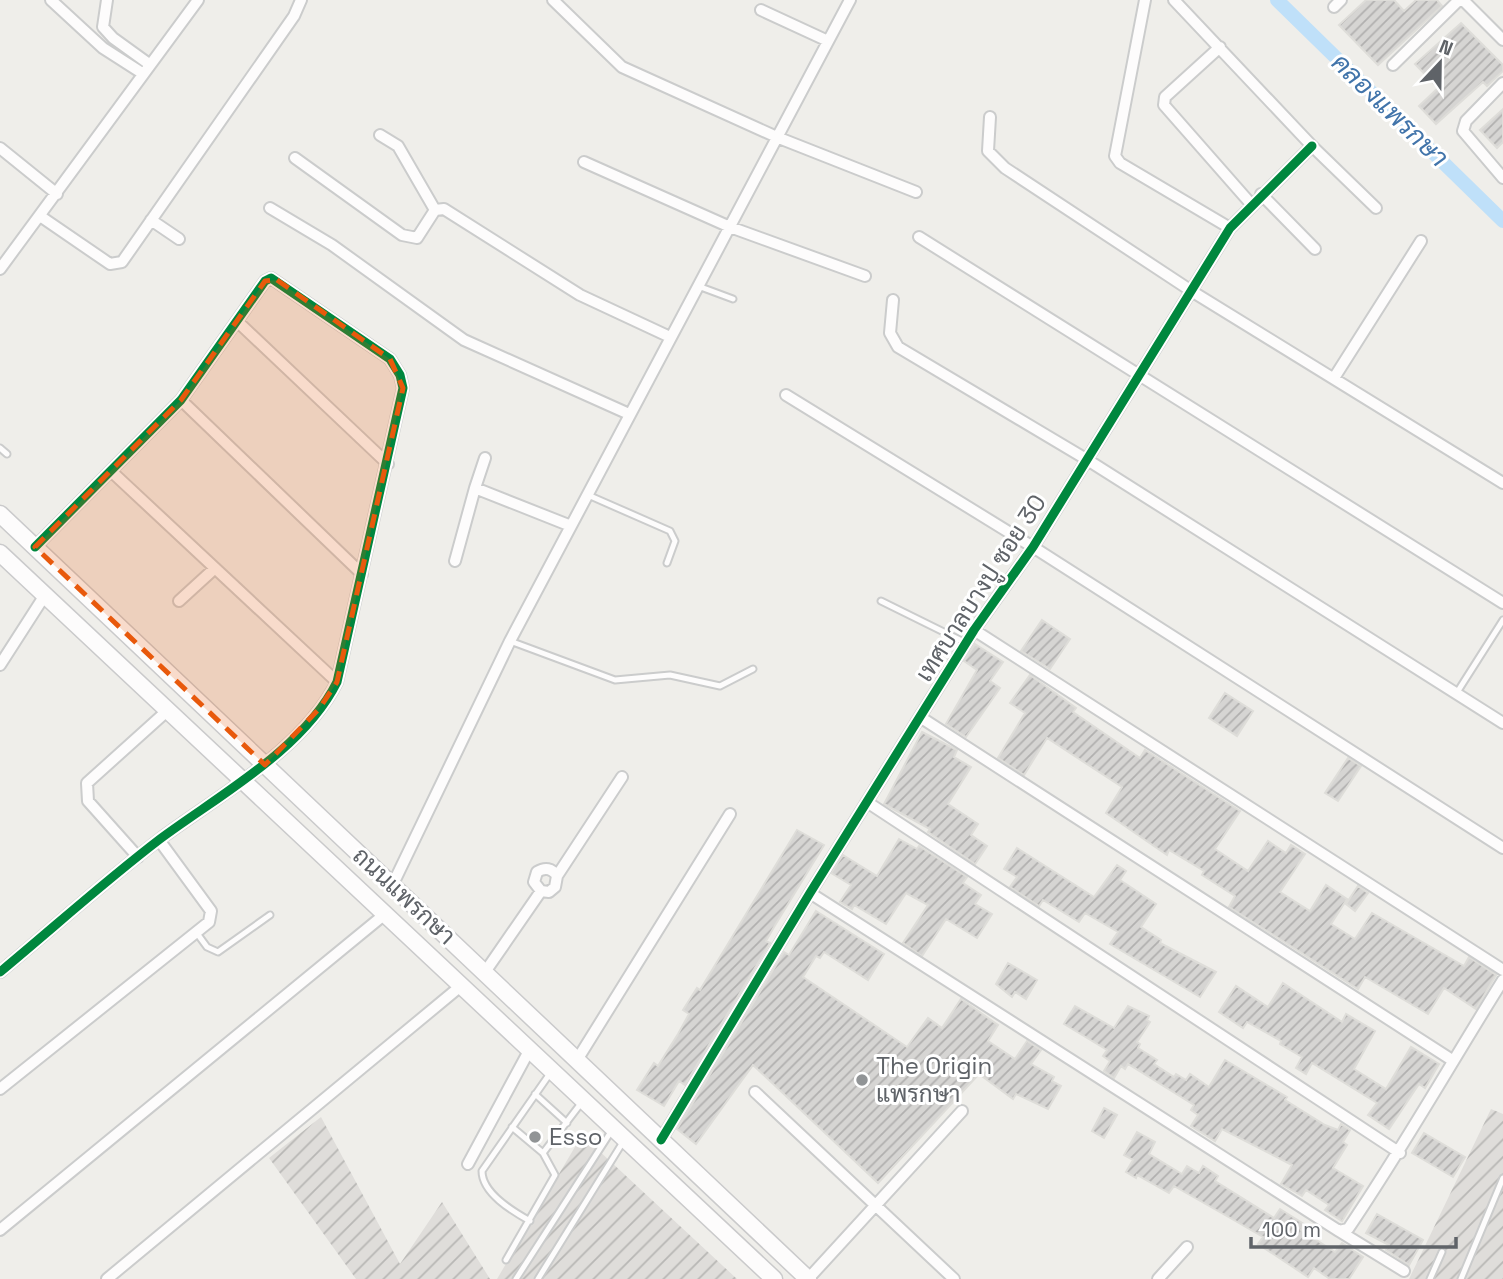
<svg xmlns="http://www.w3.org/2000/svg" width="1503" height="1279" viewBox="0 0 1503 1279" font-family="'Space Grotesk',Sarabun,sans-serif">
<style>
.industrial{fill:url(#industrial-furrows)}
.lines{fill:none;stroke-linecap:round;stroke-linejoin:round}
.canal{stroke:#bfe0f9;stroke-width:14}
.building{fill:url(#building-hatch);stroke:#deddd9;stroke-width:2}
.service-casing{stroke:#cbcccc;stroke-width:9}
.minor-casing{stroke:#cbcccc;stroke-width:14}
.secondary-casing{stroke:#cacacb;stroke-width:19}
.service{stroke:#fdfcfc;stroke-width:5}
.minor{stroke:#fdfcfc;stroke-width:10}
.secondary{stroke:#fdfcfc;stroke-width:16}
.cycleway-casing{stroke:#fff;stroke-width:13}
.cycleway{stroke:#00873e;stroke-width:9}
.marked{fill:#e8590c;fill-opacity:0.2;stroke:#e8590c;stroke-width:5;stroke-dasharray:14 9;stroke-linejoin:round}
.poi-dot{fill:#919496;stroke:#fff;stroke-width:2.5}
.labels{text-anchor:middle;stroke-width:6;stroke-linejoin:round;paint-order:stroke}
.street-label{font-size:24px;fill:#5f6368;stroke:#fff}
.poi-label{font-size:24px;fill:#5f6368;stroke:#fff;text-anchor:start}
.water-label{font-size:26px;font-style:italic;fill:#4174aa;stroke:#fff}
</style>
<defs>
<pattern id="industrial-furrows" width="10" height="10" patternUnits="userSpaceOnUse" patternTransform="scale(1.75)"><rect width="10" height="10" fill="#dfddda"/><path d="M-1 1l2-2M0 10L10 0M9 11l2-2" fill="none" stroke="#b8b7b5"/></pattern>
<pattern id="building-hatch" width="6" height="6" patternUnits="userSpaceOnUse" patternTransform="scale(1.75)"><rect width="6" height="6" fill="#d6d5d3"/><path d="M-1 1l2-2M0 6l6-6M5 7l2-2" fill="none" stroke="#b1b0af"/></pattern>
</defs>
<rect width="100%" height="100%" fill="#efeeea"/>
<path class="industrial" d="M1491,1109L1503,1114V1279H1409Z
M321,1117L400,1264L442,1202L490,1279H356L269,1158Z
M582,1135L737,1279H497Z"/>
<g class="lines">
<path class="canal" d="M1277,0L1503,221"/>
</g>
<path class="building" d="M1366,0H1394L1404,11L1416,0H1437L1442,6L1378,65L1339,25Z
M1461,23L1503,65V71L1487,86L1483,82L1436,124L1419,106L1438,88L1415,64Z
M1503,109V142L1497,148L1480,130Z
M1042,620L1070,639L1050,669L1021,651Z
M975,644L1003,662L990,681L1000,688L966,737L946,724L977,670L964,661Z
M1030,675L1076,708L1073,712L1140,758L1145,750L1240,811L1215,849L1248,871L1268,841L1286,853L1291,845L1305,854L1280,892L1310,911L1326,885L1347,899L1331,924L1355,939L1372,913L1464,966L1469,957L1496,975L1476,1009L1444,988L1428,1014L1365,977L1358,989L1267,931L1229,907L1235,896L1202,875L1204,871L1169,850L1167,855L1106,813L1122,787L1047,738L1024,775L998,758L1025,713L1010,703Z
M1225,693L1253,711L1237,736L1209,718Z
M922,732L957,750L954,757L971,767L948,804L978,824L971,835L987,846L975,864L928,832L930,829L884,804Z
M1348,758L1361,766L1338,801L1325,793Z
M797,830L824,845L774,927L766,941L770,943L685,1085L679,1081L664,1106L637,1090L654,1063L658,1066L678,1034L689,1014L683,1010L697,988L700,990Z
M899,839L917,849L919,846L967,877L963,883L981,895L975,904L992,914L977,938L946,919L922,956L903,943L928,905L906,893L886,924L854,905L852,909L840,902L851,885L831,873L843,855L877,876Z
M1017,848L1094,897L1117,865L1126,871L1120,880L1156,904L1141,927L1161,940L1160,943L1216,972L1200,997L1110,944L1118,932L1085,913L1079,922L1043,900L1039,906L1010,887L1017,877L1004,869Z
M1358,886L1368,893L1355,911L1346,904Z
M816,911L884,954L868,980L824,952L820,958L816,956L803,977L907,1047L928,1018L942,1028L961,999L998,1025L988,1041L1015,1059L1027,1041L1041,1050L1031,1064L1054,1077L1052,1081L1061,1086L1048,1109L1016,1094L1013,1099L979,1074L878,1183L753,1065L696,1144L677,1129L784,952L789,955Z
M1008,963L1037,980L1026,999L1015,992L1012,997L996,984Z
M1283,983L1342,1022L1346,1014L1375,1031L1354,1069L1386,1089L1411,1047L1439,1064L1425,1088L1419,1084L1389,1129L1368,1115L1377,1103L1312,1063L1306,1074L1296,1068L1302,1057L1280,1044L1281,1041L1247,1022L1243,1028L1219,1012L1236,986L1268,1007Z
M1075,1006L1114,1028L1128,1006L1149,1016L1147,1020L1150,1022L1137,1042L1140,1044L1138,1048L1157,1060L1154,1064L1174,1077L1176,1074L1186,1080L1190,1074L1209,1087L1225,1060L1287,1097L1285,1100L1325,1125L1338,1130L1341,1124L1350,1130L1343,1142L1347,1145L1333,1168L1363,1186L1342,1221L1325,1210L1329,1205L1306,1190L1302,1196L1281,1184L1292,1165L1222,1129L1215,1141L1191,1126L1198,1115L1191,1110L1194,1105L1128,1064L1125,1069L1121,1066L1114,1078L1104,1071L1110,1061L1103,1056L1107,1050L1064,1024Z
M1104,1108L1117,1115L1104,1138L1092,1131Z
M1137,1132L1155,1142L1149,1154L1182,1174L1187,1166L1199,1173L1203,1166L1218,1176L1215,1181L1274,1218L1280,1209L1304,1224L1301,1230L1335,1252L1342,1243L1363,1257L1349,1279H1330L1314,1268L1308,1277L1258,1244L1263,1237L1232,1219L1174,1186L1169,1193L1137,1175L1136,1178L1126,1172L1133,1160L1124,1155Z
M1424,1133L1465,1157L1453,1177L1412,1153Z
M1377,1214L1423,1240L1409,1265L1386,1250L1389,1245L1366,1233Z"/>
<g class="lines">
<g class="service-casing">
<path id="service" d="M698,286L733,299
M0,448L7,454
M588,495L670,531L675,541L667,563
M881,601L966,643
M510,641L615,680L670,675L720,686L753,669
M1456,694L1503,620
M196,932L207,947L218,952L270,915
M535,1094L567,1123
M512,1127L543,1153L582,1102
M530,1221C512,1211 482,1193 482,1171L551,1072
M506,1260L555,1175L543,1153
M516,1279L612,1130
M538,1279L623,1142
M1430,1279L1442,1252
M1461,1279L1503,1178"/>
</g>
<g class="minor-casing">
<path id="minor" d="M51,0L103,48L142,73
M107,0L103,27L113,38L149,64
M553,0L622,67L779,138L916,192
M1145,0L1115,156L1120,163L1230,228
M1174,0L1312,146L1376,208
M1463,0L1503,40
M1334,7L1341,0
M761,10L828,41
M1220,47L1165,97L1164,105L1251,204
M1393,65L1459,0
M1503,83L1466,121L1463,131L1503,178
M990,117L988,151L1005,168L1193,292L1503,483
M380,135L398,146L435,210
M0,148L57,194
M295,158L402,235L417,238L435,210L444,209L580,295L670,337
M584,162L730,227L865,276
M1261,194L1315,249
M270,208L332,245L464,340L629,414
M40,216L110,264L122,262L294,16L301,0
M151,220L179,239
M919,237L1503,603
M0,269L198,0
M893,300L890,333L898,347L1086,459L1503,723
M238,322L388,464
M1334,378L1421,241
M786,395L1033,547L1503,848
M181,400L362,574
M112,472L337,682
M475,488L485,458
M455,561L475,488L571,526
M179,601L214,569
M974,630L1503,970
M0,665L45,595
M920,717L1452,1060
M867,802L1400,1153
M138,857L88,801L87,783L167,711
M557,876C552,868 545,867 537,872L534,882L541,891L549,892L555,887L557,876L622,777
M392,886L510,641L850,0
M810,893L1339,1231L1348,1229C1403,1148 1451,1063 1503,980
M0,972C53,928 105,881 160,839C219,795 303,750 337,682L403,388L400,375L390,359L271,278L265,281L181,400L35,547
M485,972L541,891
M577,1060L730,814
M0,1089L209,922L211,911L159,840
M755,1092L954,1279
M661,1140L810,893L974,630L1033,547L1230,228L1312,146
M468,1164L530,1049
M0,1230L385,914
M1339,1231L1404,1271
M107,1279L462,985
M808,1279L962,1111
M1158,1279L1187,1247"/>
</g>
<g class="secondary-casing">
<path id="secondary" d="M0,514L808,1279
M0,553L774,1279"/>
</g>
<use href="#service" class="service"/>
<use href="#minor" class="minor"/>
<use href="#secondary" class="secondary"/>
<g class="cycleway-casing">
<path id="cycleway" d="M0,972C53,928 105,881 160,839C219,795 303,750 337,682L403,388L400,375L390,359L271,278L265,281L181,400L35,547
M661,1140L810,893L974,630L1033,547L1230,228L1312,146"/>
</g>
<use href="#cycleway" class="cycleway"/>
</g>
<path class="marked" d="M277,280L390,359L403,388L337,682L319,709L265,765L35,547L181,400L265,281Z"/>
<g class="poi-dot">
<circle cx="862" cy="1080" r="7"/>
<circle cx="535" cy="1137" r="7"/>
</g>
<g class="labels">
<g class="street-label">
<text transform="translate(981 588) rotate(-57)" y="8">เทศบาลบางปู ซอย 30</text>
<text transform="translate(404 896) rotate(43)" y="8">ถนนแพรกษา</text>
</g>
<g class="poi-label">
<text x="876" y="1074">The Origin<tspan x="876" dy="28">แพรกษา</tspan></text>
<text x="549" y="1145">Esso</text>
</g>
<g class="water-label">
<text transform="translate(1390 110) rotate(44)" y="9">คลองแพรกษา</text>
</g>
</g>
<g transform="translate(1440 63) rotate(22)" stroke="#ffffff" stroke-width="5" paint-order="stroke">
<path d="M0-5L12 26L0 18L-12 26Z" fill="#5f6368"/>
<text y="-10" font-size="19" font-weight="bold" text-anchor="middle" fill="#5f6368">N</text>
</g>
<path d="M1251 1237v10h205v-10" fill="none" stroke="#5f6368" stroke-width="3.5"/>
<text x="1262" y="1237" font-size="21" fill="#5f6368" stroke="#ffffff" stroke-width="5" paint-order="stroke">100 m</text>
</svg>
